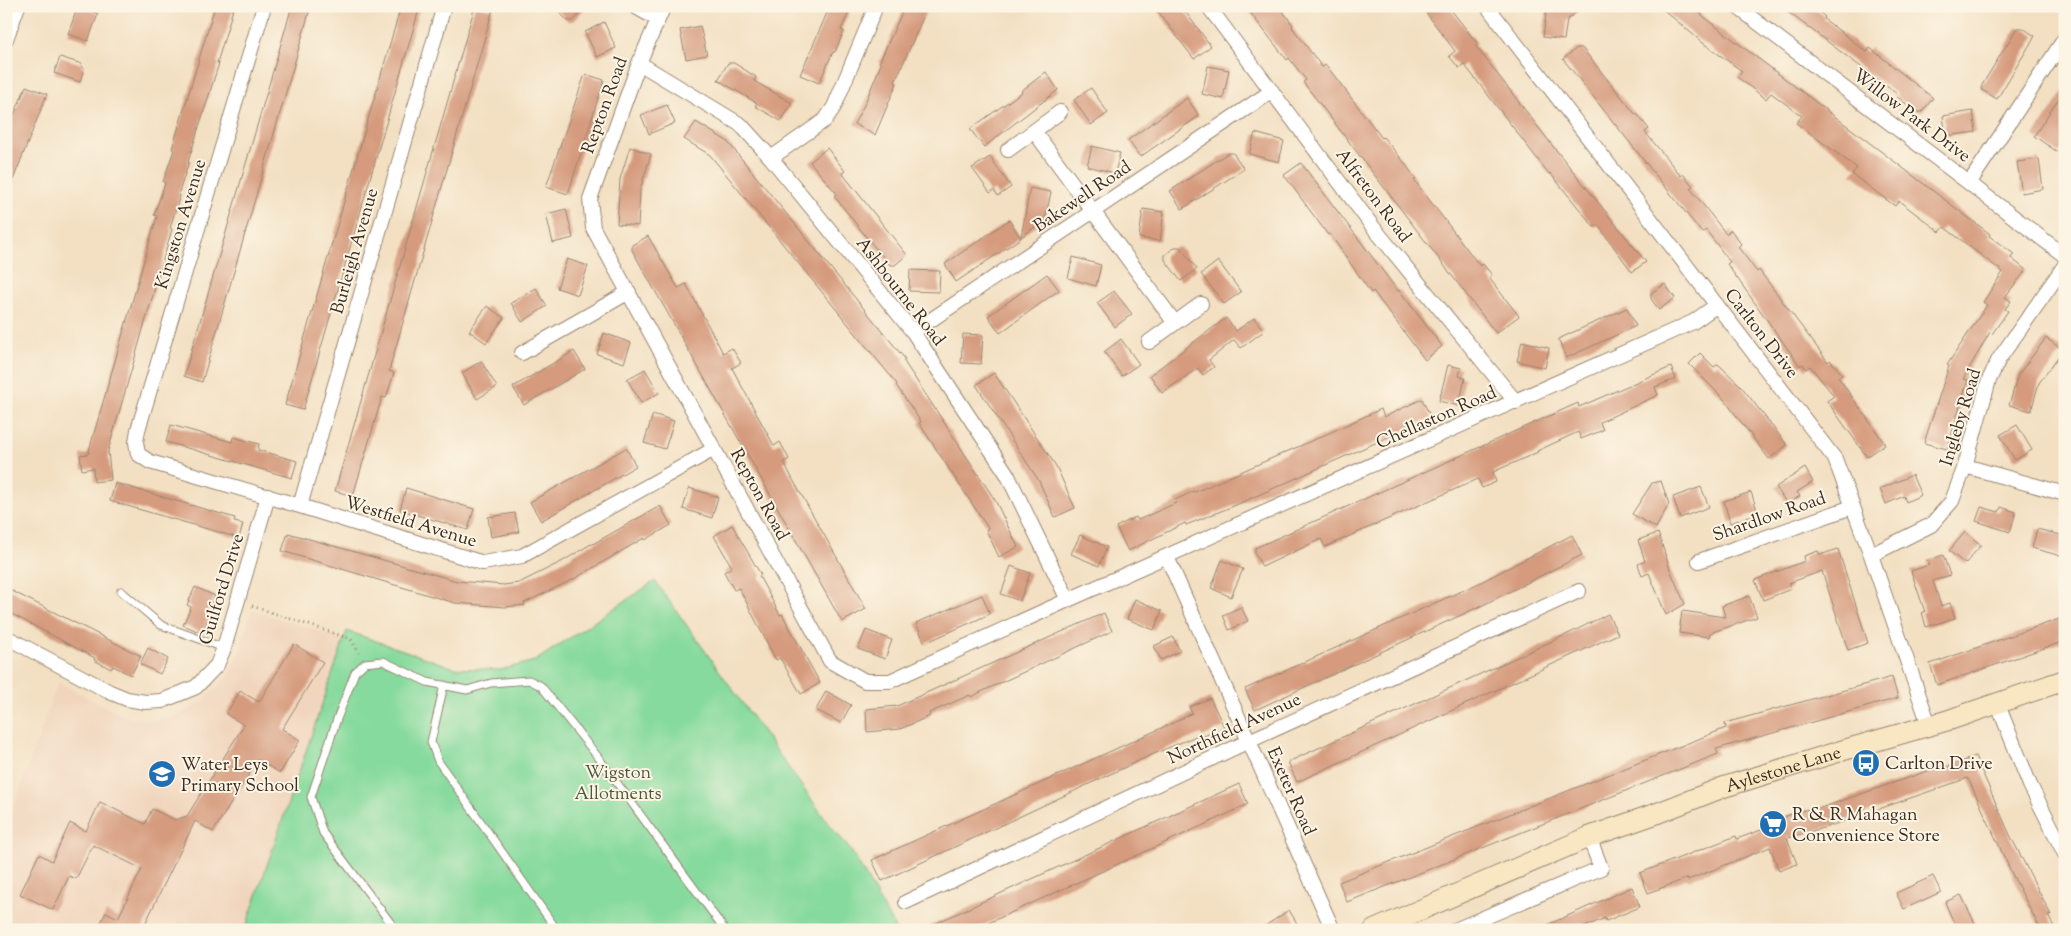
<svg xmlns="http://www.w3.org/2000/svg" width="2071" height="936" viewBox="0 0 2071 936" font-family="'Sorts Mill Goudy',serif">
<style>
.built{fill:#f1d5bd}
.green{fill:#86da9d;stroke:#60825e}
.building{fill:#d69b7e}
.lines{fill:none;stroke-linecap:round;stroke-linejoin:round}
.lane-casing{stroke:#978570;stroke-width:9}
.street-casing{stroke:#978570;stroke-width:16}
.secondary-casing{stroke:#978570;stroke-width:22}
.path{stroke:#978570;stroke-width:3;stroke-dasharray:1 4;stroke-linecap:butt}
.lane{stroke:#fff;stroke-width:7}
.street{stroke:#fff;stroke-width:14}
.secondary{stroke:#f9e7c3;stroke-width:20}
.labels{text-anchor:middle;stroke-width:4;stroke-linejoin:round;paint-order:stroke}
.street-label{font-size:18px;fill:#3b2a1e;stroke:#fcf5e5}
.poi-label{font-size:18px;fill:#3b2a1e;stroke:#fcf5e5;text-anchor:start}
.park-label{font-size:18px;fill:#4e563e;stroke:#fcf5e5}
</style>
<rect width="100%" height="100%" fill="#fcf5e5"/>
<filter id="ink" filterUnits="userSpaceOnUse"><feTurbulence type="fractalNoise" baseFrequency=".02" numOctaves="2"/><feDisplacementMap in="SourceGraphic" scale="10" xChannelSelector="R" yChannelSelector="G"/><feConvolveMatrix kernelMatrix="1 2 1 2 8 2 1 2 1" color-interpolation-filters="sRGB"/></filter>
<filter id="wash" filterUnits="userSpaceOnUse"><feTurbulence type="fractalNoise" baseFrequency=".0096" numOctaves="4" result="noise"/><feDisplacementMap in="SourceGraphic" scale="20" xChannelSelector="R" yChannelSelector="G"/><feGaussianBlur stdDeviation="1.12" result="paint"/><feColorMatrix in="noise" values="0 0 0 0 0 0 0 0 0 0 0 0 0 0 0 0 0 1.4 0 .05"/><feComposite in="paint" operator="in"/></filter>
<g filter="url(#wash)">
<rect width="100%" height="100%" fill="#f3e0c3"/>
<path class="built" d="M251,610L345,639L245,930H6V828L58,682L117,713L133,719L152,720L169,719L184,713L202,702L227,677L241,650Z"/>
<path class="green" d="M655,581L826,820L852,852L896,930H245L347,631L455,668L500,670L535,661Z"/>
<g id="blocks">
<path class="building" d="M78,6L98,14L88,41L68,34Z
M215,6H234L217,63H219L188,162H189L178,195H180L170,228L172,229L108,451L111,480L94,482L93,468L82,470L80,455L88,454L157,216L154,215L165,183L163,182L174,150L172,149Z
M292,6H311L202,382L184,376Z
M401,6H420L303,410L285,405Z
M475,6L493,9L389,371L394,373L386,398L382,397L353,496L335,491Z
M553,6H587L573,21H568Z
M830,6H852L841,30L844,31L835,52H833L819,83L800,75Z
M905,6H928L895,82L897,83L875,135L854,124L865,103L881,64L879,63Z
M1154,6H1181L1211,46L1194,59Z
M1245,6H1279L1293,25L1292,27L1322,67L1326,65L1382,138L1383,137L1404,162L1416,179L1414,180L1480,266L1483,264L1492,275L1489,278L1519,316L1496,333L1303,82L1306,80L1289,58L1287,60Z
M1421,6H1448L1477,43L1475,45L1552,145L1646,262L1632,272L1598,225L1594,227L1550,173L1549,174L1464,64L1459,68L1449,56L1455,51Z
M1659,6H1692L1710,22L1990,234L1989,236L2014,254L2011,258L2026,270L2005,297L2011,301L2005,309L2008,311L1992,334L1990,332L1963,379L1968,380L1947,449L1924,443L1949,366L1947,365L1987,305L1983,302L2003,272L1944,227L1940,232L1899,201L1895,206L1868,186L1852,174L1857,168L1796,123L1802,116L1771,93L1766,99L1737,77L1742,71L1703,43Z
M1780,6H1812L1825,17L1824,19L1867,52L1870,48L1933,98L1922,112H1917L1896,96L1897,94Z
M1547,7L1578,11L1567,20L1564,40L1543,37Z
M604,22L616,48L597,57L585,32Z
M700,26L707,55L686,59L680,30Z
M2017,28H2023L2035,36L1997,99L1982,90V85Z
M1577,48H1582L1636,115L1637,114L1649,129L1645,132L1681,176L1683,174L1693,186L1690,188L1726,234L1731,230L1741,244L1738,247L1757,272L1759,270L1828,362L1830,360L1842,374L1838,377L1885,444L1867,457L1827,401L1834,396L1810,366L1806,369L1803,364L1800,366L1727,264L1730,262L1706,230L1702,233L1563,59Z
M60,57L82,64L81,66L84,68L80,82L54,73Z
M728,63H734L756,77L754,81L792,103L781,121L755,106L757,103L718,80Z
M1208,66L1229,70L1223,99L1202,94Z
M1046,72L1058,90L984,147L970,129L1022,92L1021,91Z
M585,74L604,80L568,194L546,187Z
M26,86L47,94L7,195L6,135Z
M1091,88L1108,113L1091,125L1074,100Z
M2065,89V144L2059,153L2034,136Z
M1187,98L1199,116L1140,157L1128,140Z
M667,105L675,123L649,134L641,115Z
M1973,111L1976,132L1946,136L1943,116Z
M696,122L727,141L905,359L903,360L995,500L1018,547L999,557L986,530L988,528L919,423L921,422L896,385L897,384L710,155L684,139Z
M1255,133L1284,141L1279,162L1249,154Z
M1092,146L1120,153L1115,173L1087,166Z
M630,147L651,154L640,190L638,226L617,224L620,179Z
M827,148L845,171L842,173L907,255L895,265H890L868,239L834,196L837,194L810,162Z
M1228,153H1233L1244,169L1182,209L1170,191Z
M990,157L1011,187L998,196L994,190L990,193L972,168Z
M2039,159L2043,189L2022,193L2017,162Z
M1301,163L1398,291L1399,290L1442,346L1425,360L1373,291L1371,293L1330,234L1328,235L1284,175Z
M1030,188L1051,192L1045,220L1021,237Z
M566,209L573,238L553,243L546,214Z
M1143,209L1164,212L1160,241L1139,238Z
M1009,220L1021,238L956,282L945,264Z
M648,236L678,288L686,284L723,353L732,348L741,363L732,368L774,446L780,442L789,459L784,462L792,478L866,609L842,622L632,250V245Z
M1175,247H1180L1197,269L1181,281L1165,260V255Z
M1073,257L1101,265L1096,286L1068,278Z
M567,259L588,266L578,295L557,288Z
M1218,261L1241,292L1224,304L1201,274Z
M910,270L940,271L939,292L909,291Z
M1047,274L1059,290L1000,333L988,316Z
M1665,284L1675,298L1659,310L1651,299V293Z
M536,288L547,306L522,322L511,303Z
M1114,291L1132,314L1115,327L1097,303Z
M487,306L504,318L486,343L469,331Z
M1627,308L1636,326L1566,358L1558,339Z
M1226,318L1236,331L1254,318L1264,331L1241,348L1234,340L1209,360L1214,367L1203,375L1198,368L1162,393L1150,375Z
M604,333L631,343L624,363L597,354Z
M963,334L983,335L981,364L961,363Z
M2046,338L2063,350L2039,383L2031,411L2009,405L2018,375Z
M1121,339L1139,364L1122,376L1104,352Z
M1522,341L1549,348L1545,368L1517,361Z
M574,351L585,369L524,405L513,387Z
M1700,353L1714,367L1718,364L1741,386L1787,445L1769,459L1723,398L1689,364Z
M481,361L497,387L477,399L462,373Z
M1448,365L1461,368L1459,376L1465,378L1459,406L1439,401Z
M1671,367L1676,379L1655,387L1658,395L1600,422L1603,430L1581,439L1578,432L1537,451L1538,452L1493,472L1496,482L1482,488L1478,479L1325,547L1321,539L1262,567L1255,553V548L1578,403L1579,407Z
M645,369L659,393L641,403L627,379Z
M994,373L1056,466L1075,508L1055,517L1039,481L976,385Z
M1422,399L1431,418L1236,505L1186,525L1185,523L1128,551L1116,527L1136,517L1138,520L1176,503L1175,500L1194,491L1195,492L1318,438L1381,409L1384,417Z
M653,414L674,421L665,449L644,443Z
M171,425L232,442L233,437L259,444L258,450L297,461L292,478L166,442Z
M2017,425L2032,450L2015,460L2000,435Z
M626,448L636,466L541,521L530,502Z
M1805,468L1813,482L1797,492L1800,496L1787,504L1776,487Z
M1912,475L1921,495L1906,502L1904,496L1886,504L1880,489Z
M1661,481L1669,504L1656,528L1632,514L1652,483Z
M115,483L235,518L234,522L243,524L239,538L110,501Z
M1701,487L1709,507L1680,518L1673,497Z
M406,488L474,509L468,530L400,510Z
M689,488L718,497L712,518L683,509Z
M1751,492L1758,513L1730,523L1724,501Z
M660,506L671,525L645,540L644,538L574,579L524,603L525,605L505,607L455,603L282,551L288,533L457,581L504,585L519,583L563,561L591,544V545Z
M1981,507L1999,512L2001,507L2016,512L2010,532L1976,521Z
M515,513L519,532L491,537L488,517Z
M732,525L761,575L759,576L780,615L782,614L820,683L801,694L780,658L776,660L739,588L734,590L724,572L732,567L714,536Z
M2037,529L2065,536V557L2032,548Z
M1965,532L1981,545L1965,564L1949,551Z
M1658,533L1671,572L1685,604L1666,615L1649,573L1642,576L1638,564L1645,561L1638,540Z
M1080,535L1107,547L1099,566L1071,554Z
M1572,535L1582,555L1485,604L1255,710L1245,689L1477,584Z
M1838,549L1868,643L1848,650L1822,571L1789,583L1791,589L1763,600L1755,580L1805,561L1804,556L1818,551L1820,555Z
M1943,555L1950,575L1933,581L1941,606L1950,603L1955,618L1926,627L1922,612H1925L1911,571L1929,565L1927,561Z
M1222,560L1243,569L1231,597L1211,588Z
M1011,566L1030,573L1020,601L1001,594Z
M195,587L215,596L207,614L210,615L202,633L183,625L191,607L187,605Z
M10,590L141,656L131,675L113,666L111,669L94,660L95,658L6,611V597Z
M982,595L990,614L925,643L916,623Z
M1749,596L1757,617L1710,633L1709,637L1679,633L1682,611L1725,617L1722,606Z
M1135,599L1162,611L1154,630L1127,619Z
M1241,607L1248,621L1229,630L1223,615Z
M1104,613L1112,631L985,690L971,697L970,695L929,713L930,716L900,729L867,732L866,709L897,706Z
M1608,614L1618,634L1297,782L1288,762L1572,632Z
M2065,617V641L1937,685L1930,664Z
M866,630L892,640L885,659L858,649Z
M1173,637L1180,651L1161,660L1154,646Z
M294,644L323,662L282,729L300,740L280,773L258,760L213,832L195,821L142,930H97L106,912L118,918L142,869L93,845L76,879L69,876L53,910L20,894L39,854L52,861L70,823L86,831L100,802L145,824L152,809L175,820L187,816L244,725L226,714L240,691L259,702Z
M148,648L168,659L160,674L140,664Z
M1892,677L1898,698L1716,749L1718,754L1347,902L1339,882L1726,728L1725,723Z
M826,691L851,705L841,723L816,710Z
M1210,698L1224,727L1202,737L1201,734L1149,756L882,881L872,860L1179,720L1192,713L1189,707Z
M1975,756L2010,835L2051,915L2048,916L2056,930H2041L2013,876L1968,778L1830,826L1787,838L1797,864L1779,871L1770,847L1688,880V878L1648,893L1640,873L1736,836L1737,839L1769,827V824L1785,818V816L1808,809L1809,812L1945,765L1946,768Z
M1239,784L1248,804L1217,819L973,930H921Z
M1933,876L1941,892L1904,909L1896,893Z
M1632,887L1640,907L1606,921L1605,918L1578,930H1536Z
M1961,895L1970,913L1978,930H1958L1953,921L1945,902Z
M1289,910L1301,930H1259Z"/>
</g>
</g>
<g filter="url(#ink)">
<use href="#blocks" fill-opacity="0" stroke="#978570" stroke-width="1"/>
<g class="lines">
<g class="lane-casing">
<path id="lane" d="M121,591L161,625L224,648
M444,685L431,742L438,761L557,930
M396,930L323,833L311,797L337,719L355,672L365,663L383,661L427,682L467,690L491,683L529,680L541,686L598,757L725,930"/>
</g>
<g class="street-casing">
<path id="street" d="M264,6L138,430L136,442L138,454L150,462L300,506L483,563L522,556L714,449
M634,6L657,19
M664,6L639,63L590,199L593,228L830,661L865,681H890L1068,600L1693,322L1717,305
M1208,6L1373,227L1516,402
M1487,6L1835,459L1871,555L1929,725
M1736,6L2065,256
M6,39L18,6
M639,63L741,125L771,158L913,332L1007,474L1068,600
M1034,131L1175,323
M1008,150L1060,112
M771,158L825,120L834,107L876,6
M1970,182L2065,38
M913,332L1272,91
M1149,342L1201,304
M522,353L629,292
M1965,466L2065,494
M300,506L444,6
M1871,555L1931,525L1952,501L1965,466L1989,380L1999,359L2065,265
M1167,557L1333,930
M1699,561L1852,507
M6,637L110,692L127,699L145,702L162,701L196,687L217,665L224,648L268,496
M1998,705L2030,785L2065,854
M906,902L1249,741L1579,591
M1455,930L1601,868L1589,837"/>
</g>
<g class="secondary-casing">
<g id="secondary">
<path id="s1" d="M1374,930L1589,837L1655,814L1724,787L1844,750L1949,720L2065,680"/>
</g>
</g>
<path class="path" d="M252,606L351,639L359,653"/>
<use href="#lane" class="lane"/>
<use href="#street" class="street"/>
<use href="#secondary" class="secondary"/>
</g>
</g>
<defs>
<g id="bus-disc" transform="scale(1.4375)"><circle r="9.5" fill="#1f6fb2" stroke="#fcf5e5"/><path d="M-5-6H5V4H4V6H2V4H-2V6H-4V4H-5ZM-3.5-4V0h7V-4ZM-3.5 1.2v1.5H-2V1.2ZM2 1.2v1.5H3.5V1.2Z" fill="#fff"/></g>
<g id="school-disc" transform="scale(1.4375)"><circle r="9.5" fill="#1f6fb2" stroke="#fcf5e5"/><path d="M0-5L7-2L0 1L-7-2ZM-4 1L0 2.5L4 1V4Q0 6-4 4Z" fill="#fff"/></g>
<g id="supermarket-disc" transform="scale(1.4375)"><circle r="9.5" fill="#1f6fb2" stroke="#fcf5e5"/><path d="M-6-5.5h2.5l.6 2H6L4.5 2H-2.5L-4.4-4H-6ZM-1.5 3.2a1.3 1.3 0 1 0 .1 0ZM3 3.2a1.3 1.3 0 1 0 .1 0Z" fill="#fff"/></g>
</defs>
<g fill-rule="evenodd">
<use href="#bus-disc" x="1866" y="763"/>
<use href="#school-disc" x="162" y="774"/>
<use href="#supermarket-disc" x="1773" y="824"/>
</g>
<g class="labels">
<g class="street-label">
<text transform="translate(604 105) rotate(-70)" y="6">Repton Road</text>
<text transform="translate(1912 115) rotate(37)" y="6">Willow Park Drive</text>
<text transform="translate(1374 195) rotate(53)" y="6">Alfreton Road</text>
<text transform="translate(1082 196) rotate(-34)" y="6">Bakewell Road</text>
<text transform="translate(180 224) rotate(-73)" y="6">Kingston Avenue</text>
<text transform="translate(354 251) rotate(-74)" y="6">Burleigh Avenue</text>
<text transform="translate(901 291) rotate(52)" y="6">Ashbourne Road</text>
<text transform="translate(1762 333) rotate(52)" y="6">Carlton Drive</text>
<text transform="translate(1436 417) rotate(-24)" y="6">Chellaston Road</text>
<text transform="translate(1960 417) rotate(-73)" y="6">Ingleby Road</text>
<text transform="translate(760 494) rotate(61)" y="6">Repton Road</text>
<text transform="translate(1769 516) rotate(-19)" y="6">Shardlow Road</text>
<text transform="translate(411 521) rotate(17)" y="6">Westfield Avenue</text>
<text transform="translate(221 589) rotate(-73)" y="6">Guilford Drive</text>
<text transform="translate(1234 728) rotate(-25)" y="6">Northfield Avenue</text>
<text dy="6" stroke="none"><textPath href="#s1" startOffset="440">Aylestone Lane</textPath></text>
<text transform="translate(1292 791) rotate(66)" y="6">Exeter Road</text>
</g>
<g class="poi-label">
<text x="1885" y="769">Carlton Drive</text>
<text x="181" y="770">Water Leys<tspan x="181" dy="21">Primary School</tspan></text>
<text x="1792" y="820">R &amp; R Mahagan<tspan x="1792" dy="21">Convenience Store</tspan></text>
</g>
<g class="park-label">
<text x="618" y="778">Wigston<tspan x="618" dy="21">Allotments</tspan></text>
</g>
</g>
<rect width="2071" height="936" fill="none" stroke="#fcf5e5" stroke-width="25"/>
</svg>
